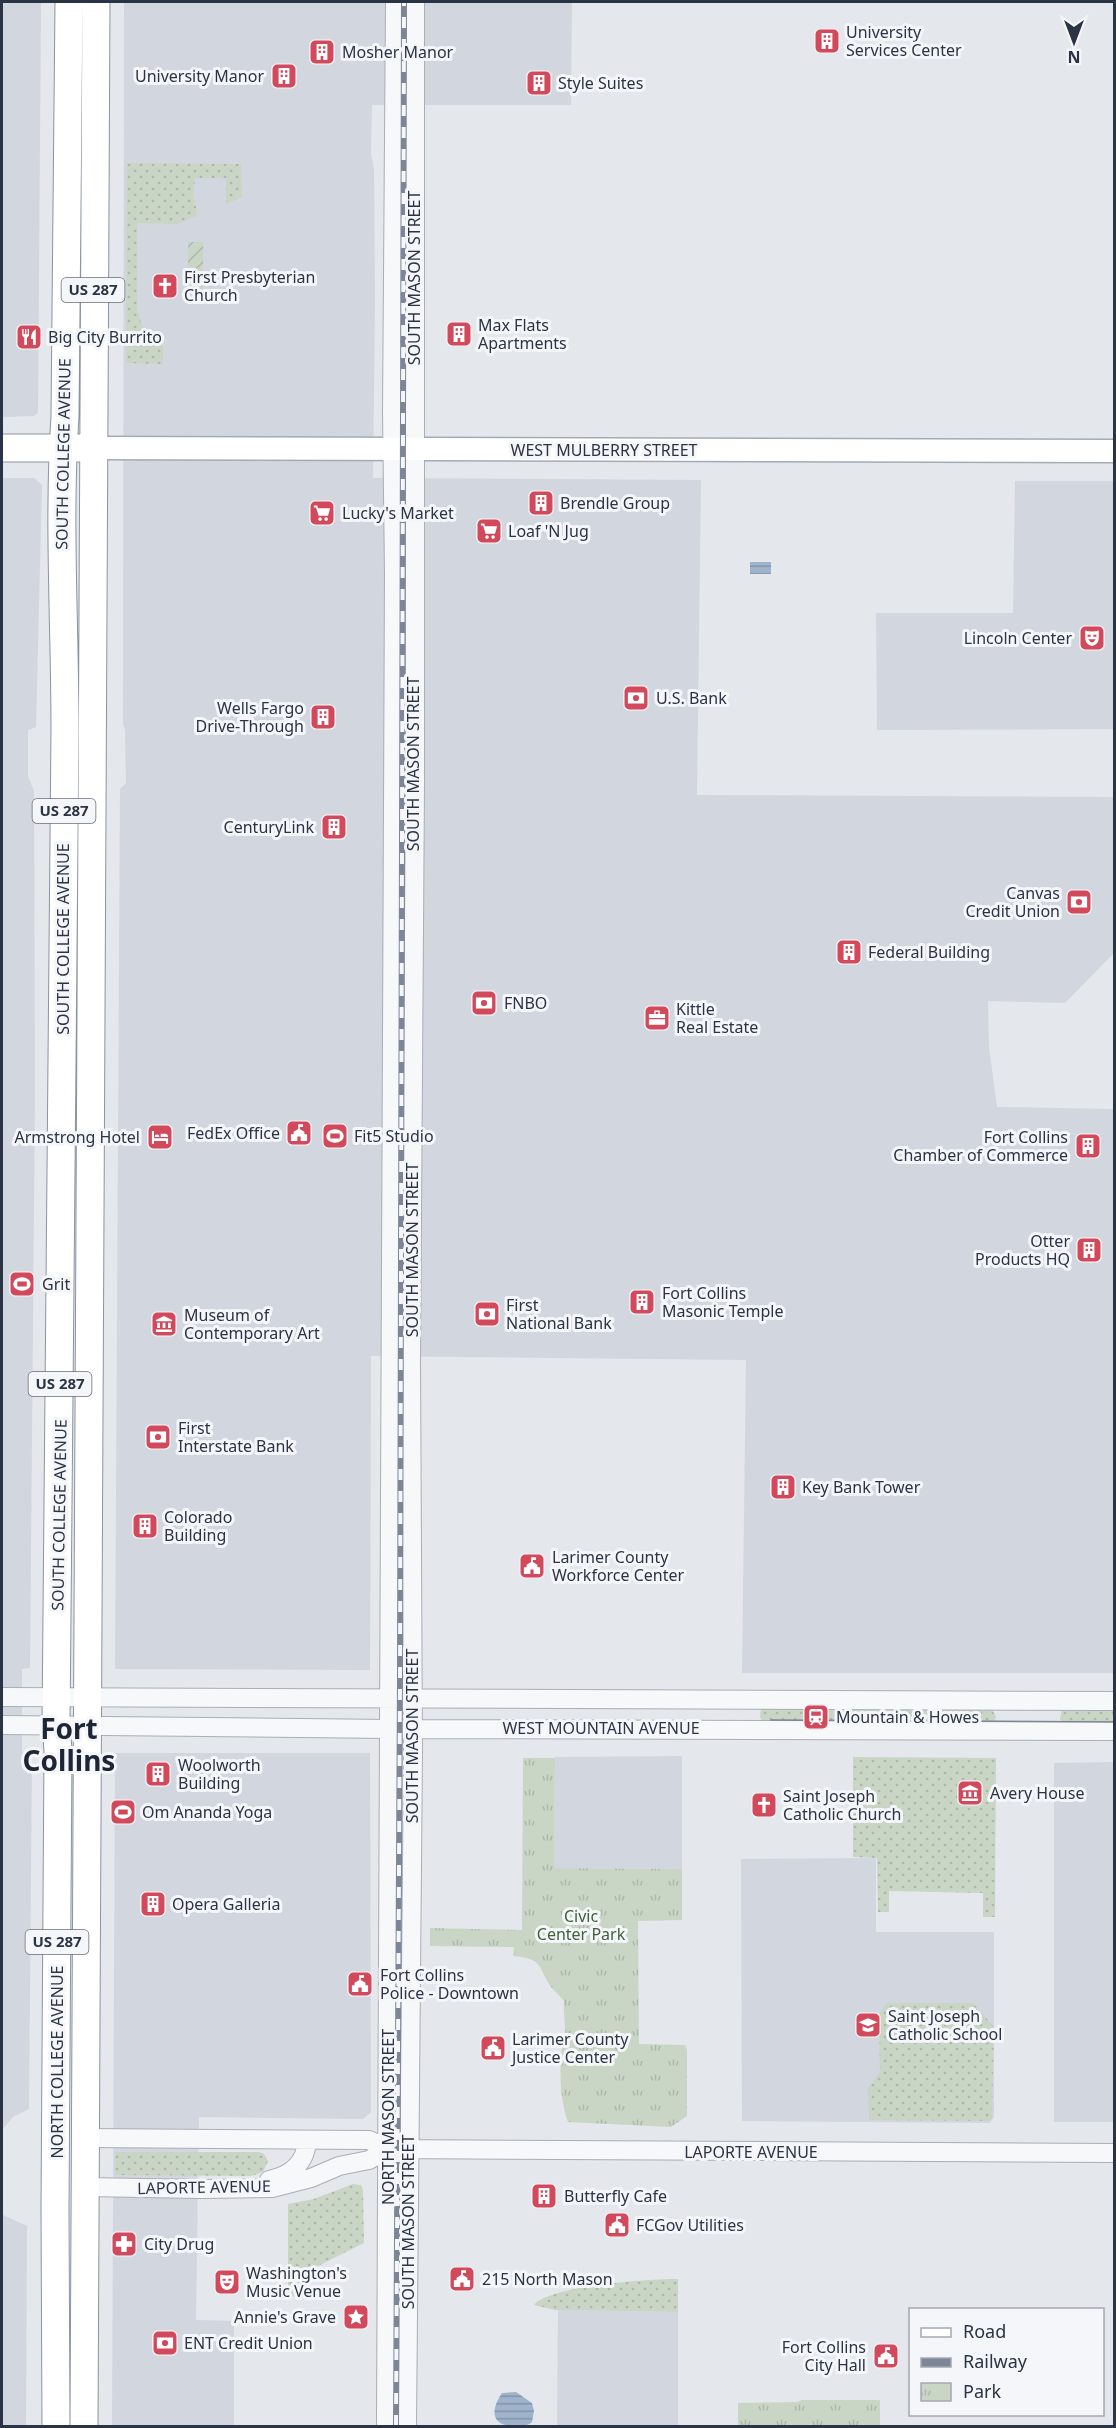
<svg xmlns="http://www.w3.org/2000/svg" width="1116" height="2428" viewBox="0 0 1116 2428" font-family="'Noto Sans',sans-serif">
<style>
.built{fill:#d2d6de}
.grass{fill:url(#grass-dots)}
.park{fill:url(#park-tufts)}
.garden{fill:url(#garden-furrows)}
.water{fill:url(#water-rules)}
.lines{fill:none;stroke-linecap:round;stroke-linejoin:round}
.minor-casing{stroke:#a9aeb7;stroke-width:20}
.major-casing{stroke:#a3abb8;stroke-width:25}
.highway-casing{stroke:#8b94a3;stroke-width:29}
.minor{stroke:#f7f8fa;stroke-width:18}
.major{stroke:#fff;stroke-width:22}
.highway{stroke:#fff;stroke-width:27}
.tram{stroke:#7d8696;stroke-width:1.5}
.rail-casing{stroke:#7d8696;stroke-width:6}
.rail{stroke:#f4f6f9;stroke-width:4;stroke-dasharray:11;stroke-linecap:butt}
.labels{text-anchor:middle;stroke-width:6;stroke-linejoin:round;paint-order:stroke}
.shield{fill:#f4f6f9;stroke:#676e7b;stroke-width:1.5}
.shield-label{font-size:15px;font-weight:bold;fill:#2b3445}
.poi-label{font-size:16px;fill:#2b3445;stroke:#f4f6f9;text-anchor:start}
.street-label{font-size:16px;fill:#2b3445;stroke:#f4f6f9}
.park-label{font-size:16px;fill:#3f6138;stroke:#f4f6f9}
.town-label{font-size:28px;font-weight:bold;fill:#1d2536;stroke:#f4f6f9}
</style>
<defs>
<pattern id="grass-dots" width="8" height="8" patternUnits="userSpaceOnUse" patternTransform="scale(1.5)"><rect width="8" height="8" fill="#c9d6c5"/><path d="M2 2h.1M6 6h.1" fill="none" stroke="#adb8ab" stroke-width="1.8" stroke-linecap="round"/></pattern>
<pattern id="park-tufts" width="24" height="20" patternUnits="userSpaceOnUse" patternTransform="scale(1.5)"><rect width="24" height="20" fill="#c9d6c5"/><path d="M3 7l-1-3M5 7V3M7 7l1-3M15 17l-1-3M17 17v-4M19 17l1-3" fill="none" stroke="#adb8ab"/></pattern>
<pattern id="garden-furrows" width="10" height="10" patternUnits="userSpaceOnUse" patternTransform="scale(1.5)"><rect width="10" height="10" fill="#c9d6c5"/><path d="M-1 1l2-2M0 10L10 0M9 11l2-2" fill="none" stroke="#adb8ab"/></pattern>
<pattern id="water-rules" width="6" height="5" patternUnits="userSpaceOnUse" patternTransform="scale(1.5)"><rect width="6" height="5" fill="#9fb4cc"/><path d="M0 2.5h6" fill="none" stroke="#8293a7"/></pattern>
</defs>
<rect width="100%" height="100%" fill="#e4e7ec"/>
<path class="built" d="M2,2H41L38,413L34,416L2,417Z
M124,2H572L571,105H372L371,154L374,170L375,301L373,478L701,480L697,795L1114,797V953L1065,1003L988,1001L989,1047L997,1107L1114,1109V1673H742L746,1360L371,1356L370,1670L115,1669L120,789L126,783L125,730L123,724Z
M2,478H34L42,485L36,727L28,730V776L34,791L35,1090L30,1668L22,1669V1751L32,1757L29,2109L13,2117L2,2130Z
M1015,481H1114V729L877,730L876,613H1013Z
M115,1753H370L371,2112L363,2119L199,2117L196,2320L234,2321V2426H112Z
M682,1756V1869L554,1868L555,1757Z
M1114,1762V2122H1054V1763Z
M876,1858V1932H994V2117L990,2123L742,2121L741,1859Z
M3,2215L27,2226L26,2426H2Z
M558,2310L678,2312V2426H557Z"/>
<path class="grass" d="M127,163L241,164L242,197L226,204V178H195L193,199H195L197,216L177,224L137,223V310L145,334L163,346V364L126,363Z
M761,1708L992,1709L996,1717L994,1722L762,1721L760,1717Z
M1114,1708V1725L1063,1723L1060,1719L1062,1710Z
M853,1757L996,1758L995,1917H983V1893L889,1891V1912H878L877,1858L853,1857Z
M887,2003H973L994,2027L992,2118L990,2121L869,2120L868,2088L880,2072L879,2014Z
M115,2152H259L264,2154L268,2161L263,2172L251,2176L115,2175Z
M353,2184L361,2185L363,2190L364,2243L312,2269L304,2282L303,2296L288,2297V2204L314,2199Z
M678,2279V2312L555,2310L534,2305C551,2285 650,2279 678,2279Z"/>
<path class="park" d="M523,1758H555L554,1868L682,1869V1920L638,1921L639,2044L685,2045L687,2050V2116L671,2127L568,2122C560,2099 559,2072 562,2048C563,2041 566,2035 565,2029C565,2019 563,2011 564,2001C560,1996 555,1992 551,1987C537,1966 544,1959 513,1956L514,1947L430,1946V1928L522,1930Z
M802,2400H880V2426H738V2403L797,2402Z"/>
<path class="garden" d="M188,242H203V294H188Z"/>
<path class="water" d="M750,562H771V574H750Z
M516,2392L532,2403L534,2411L532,2422C526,2427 521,2426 514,2426C490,2426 491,2409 502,2393Z"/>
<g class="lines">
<g class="minor-casing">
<path id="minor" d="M2,1697L1114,1701
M2,1725L390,1729L1114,1731
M86,2138L369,2140L388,2149L1114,2153
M269,2180C290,2176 306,2163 307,2140
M85,2187L202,2189L272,2188L311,2178L339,2166L369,2160L388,2149
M386,2426L394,574L392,412L395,2
M407,2426L413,1752L411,1360L415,783V2"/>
</g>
<g class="major-casing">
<path id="major" d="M93,448L1114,451"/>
</g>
<g class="highway-casing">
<path id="highway" d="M2,448H80
M56,2426L55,2209L58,1750L56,1725L65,729C65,624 58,521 65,416L69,2
M84,2426L96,2"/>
</g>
<use href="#minor" class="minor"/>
<use href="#major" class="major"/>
<use href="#highway" class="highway"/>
<path class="tram" d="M771,1720L1114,1722"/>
<g class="rail-casing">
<path id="rail" d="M396,2426L400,1679L404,2"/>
</g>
<use href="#rail" class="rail"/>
</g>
<defs>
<g id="building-square" transform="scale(1.35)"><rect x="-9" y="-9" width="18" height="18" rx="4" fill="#d1495b" stroke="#f4f6f9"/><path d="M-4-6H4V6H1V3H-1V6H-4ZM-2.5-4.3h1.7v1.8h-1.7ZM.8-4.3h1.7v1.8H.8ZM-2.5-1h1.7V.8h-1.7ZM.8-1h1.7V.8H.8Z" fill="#fff"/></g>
<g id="church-square" transform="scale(1.35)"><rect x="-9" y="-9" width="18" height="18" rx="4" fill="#d1495b" stroke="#f4f6f9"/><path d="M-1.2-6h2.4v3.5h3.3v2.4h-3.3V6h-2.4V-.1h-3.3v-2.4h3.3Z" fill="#fff"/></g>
<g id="restaurant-square" transform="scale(1.35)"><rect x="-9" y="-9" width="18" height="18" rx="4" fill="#d1495b" stroke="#f4f6f9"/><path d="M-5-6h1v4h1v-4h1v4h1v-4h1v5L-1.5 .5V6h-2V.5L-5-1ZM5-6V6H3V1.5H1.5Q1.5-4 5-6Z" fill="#fff"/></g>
<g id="supermarket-square" transform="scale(1.35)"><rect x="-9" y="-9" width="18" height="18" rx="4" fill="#d1495b" stroke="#f4f6f9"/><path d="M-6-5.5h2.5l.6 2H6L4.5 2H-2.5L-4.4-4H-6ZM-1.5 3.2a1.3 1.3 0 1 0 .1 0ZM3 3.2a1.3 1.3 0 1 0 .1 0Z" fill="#fff"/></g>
<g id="theatre-square" transform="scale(1.35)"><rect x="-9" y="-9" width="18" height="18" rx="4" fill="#d1495b" stroke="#f4f6f9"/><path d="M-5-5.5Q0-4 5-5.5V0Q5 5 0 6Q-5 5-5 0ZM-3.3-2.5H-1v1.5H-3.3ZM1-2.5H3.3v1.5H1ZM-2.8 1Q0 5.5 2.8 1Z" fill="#fff"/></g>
<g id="bank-square" transform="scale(1.35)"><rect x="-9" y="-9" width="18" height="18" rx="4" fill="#d1495b" stroke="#f4f6f9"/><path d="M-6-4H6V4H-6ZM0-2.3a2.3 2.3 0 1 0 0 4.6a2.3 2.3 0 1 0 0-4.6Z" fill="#fff"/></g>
<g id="office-square" transform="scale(1.35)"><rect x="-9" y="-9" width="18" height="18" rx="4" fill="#d1495b" stroke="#f4f6f9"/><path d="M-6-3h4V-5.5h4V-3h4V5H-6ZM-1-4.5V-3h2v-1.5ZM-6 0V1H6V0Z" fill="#fff"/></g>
<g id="civic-square" transform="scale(1.35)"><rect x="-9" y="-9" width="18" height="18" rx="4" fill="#d1495b" stroke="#f4f6f9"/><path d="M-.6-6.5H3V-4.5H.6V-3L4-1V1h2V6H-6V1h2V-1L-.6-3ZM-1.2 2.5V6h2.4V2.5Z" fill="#fff"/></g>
<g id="stadium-square" transform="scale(1.35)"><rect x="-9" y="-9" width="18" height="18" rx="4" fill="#d1495b" stroke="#f4f6f9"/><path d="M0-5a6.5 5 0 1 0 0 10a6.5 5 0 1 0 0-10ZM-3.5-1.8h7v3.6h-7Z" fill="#fff"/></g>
<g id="hotel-square" transform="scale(1.35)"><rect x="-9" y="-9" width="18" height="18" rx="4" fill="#d1495b" stroke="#f4f6f9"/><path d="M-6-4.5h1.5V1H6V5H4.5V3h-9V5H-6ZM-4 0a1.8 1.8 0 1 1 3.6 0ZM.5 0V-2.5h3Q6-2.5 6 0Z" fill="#fff"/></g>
<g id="museum-square" transform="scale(1.35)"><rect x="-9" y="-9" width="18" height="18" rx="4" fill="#d1495b" stroke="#f4f6f9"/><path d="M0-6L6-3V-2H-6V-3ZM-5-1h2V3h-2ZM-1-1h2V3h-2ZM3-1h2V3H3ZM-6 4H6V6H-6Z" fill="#fff"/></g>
<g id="station-square" transform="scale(1.35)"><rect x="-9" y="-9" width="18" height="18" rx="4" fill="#d1495b" stroke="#f4f6f9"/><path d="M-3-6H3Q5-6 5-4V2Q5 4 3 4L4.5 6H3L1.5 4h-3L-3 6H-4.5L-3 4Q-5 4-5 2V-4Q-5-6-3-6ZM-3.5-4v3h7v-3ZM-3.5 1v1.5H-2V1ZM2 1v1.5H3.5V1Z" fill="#fff"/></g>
<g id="school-square" transform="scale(1.35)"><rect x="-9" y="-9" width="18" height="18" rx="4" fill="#d1495b" stroke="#f4f6f9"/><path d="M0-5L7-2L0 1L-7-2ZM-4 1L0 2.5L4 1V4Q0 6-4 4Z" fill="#fff"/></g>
<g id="pharmacy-square" transform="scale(1.35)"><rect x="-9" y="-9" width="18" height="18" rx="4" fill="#d1495b" stroke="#f4f6f9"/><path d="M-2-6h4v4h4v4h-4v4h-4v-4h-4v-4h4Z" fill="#fff"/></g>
<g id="sight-square" transform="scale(1.35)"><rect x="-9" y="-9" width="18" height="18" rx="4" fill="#d1495b" stroke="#f4f6f9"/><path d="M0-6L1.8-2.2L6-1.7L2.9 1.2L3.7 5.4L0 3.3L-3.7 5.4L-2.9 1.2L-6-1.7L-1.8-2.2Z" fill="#fff"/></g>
</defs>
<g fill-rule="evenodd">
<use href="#building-square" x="827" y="41"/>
<use href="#building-square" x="322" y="52"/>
<use href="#building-square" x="284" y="76"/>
<use href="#building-square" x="539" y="83"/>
<use href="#church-square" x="165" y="286"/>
<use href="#building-square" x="459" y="334"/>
<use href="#restaurant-square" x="29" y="337"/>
<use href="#building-square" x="541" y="503"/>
<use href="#supermarket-square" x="322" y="513"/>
<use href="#supermarket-square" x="489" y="531"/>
<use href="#theatre-square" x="1092" y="638"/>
<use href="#bank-square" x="636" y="698"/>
<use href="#building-square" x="323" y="717"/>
<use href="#building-square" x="334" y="827"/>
<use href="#bank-square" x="1079" y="902"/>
<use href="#building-square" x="849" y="952"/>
<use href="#bank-square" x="484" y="1003"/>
<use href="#office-square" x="657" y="1018"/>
<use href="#civic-square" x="299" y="1133"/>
<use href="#stadium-square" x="335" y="1136"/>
<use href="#hotel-square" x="160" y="1137"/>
<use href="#building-square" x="1088" y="1146"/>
<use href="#building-square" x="1089" y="1250"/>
<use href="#stadium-square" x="22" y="1284"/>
<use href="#building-square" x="642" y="1302"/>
<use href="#bank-square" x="487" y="1314"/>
<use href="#museum-square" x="164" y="1324"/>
<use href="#bank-square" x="158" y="1437"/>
<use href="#building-square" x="783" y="1487"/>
<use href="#building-square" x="145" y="1526"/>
<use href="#civic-square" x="532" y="1566"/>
<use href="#station-square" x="816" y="1717"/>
<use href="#building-square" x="158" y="1774"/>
<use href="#museum-square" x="970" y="1793"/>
<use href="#church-square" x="764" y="1805"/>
<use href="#stadium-square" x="123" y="1812"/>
<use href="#building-square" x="153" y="1904"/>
<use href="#civic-square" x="360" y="1984"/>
<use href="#school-square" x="868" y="2025"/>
<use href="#civic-square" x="493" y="2048"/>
<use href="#building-square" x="544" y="2196"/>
<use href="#civic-square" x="617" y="2225"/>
<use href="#pharmacy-square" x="124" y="2244"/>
<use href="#civic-square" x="462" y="2279"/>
<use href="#theatre-square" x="227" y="2282"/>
<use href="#sight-square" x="356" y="2317"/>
<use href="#bank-square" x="165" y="2343"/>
<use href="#civic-square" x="886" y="2356"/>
</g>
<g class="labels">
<g class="shield">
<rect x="61.5" y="278" width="63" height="24" rx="4.5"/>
<rect x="32.5" y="799" width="63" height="24" rx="4.5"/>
<rect x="28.5" y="1372" width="63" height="24" rx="4.5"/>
<rect x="25.5" y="1930" width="63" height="24" rx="4.5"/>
</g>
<g class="shield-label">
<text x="93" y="295">US 287</text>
<text x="64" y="816">US 287</text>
<text x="60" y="1389">US 287</text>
<text x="57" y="1947">US 287</text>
</g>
<g class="poi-label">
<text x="846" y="38">University<tspan x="846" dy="18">Services Center</tspan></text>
<text x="342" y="58">Mosher Manor</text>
<text x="264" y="82" text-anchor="end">University Manor</text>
<text x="558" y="89">Style Suites</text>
<text x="184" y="283">First Presbyterian<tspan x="184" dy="18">Church</tspan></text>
<text x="478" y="331">Max Flats<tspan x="478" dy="18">Apartments</tspan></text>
<text x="48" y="343">Big City Burrito</text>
<text x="560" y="509">Brendle Group</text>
<text x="342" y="519">Lucky's Market</text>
<text x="508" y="537">Loaf 'N Jug</text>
<text x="1072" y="644" text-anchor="end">Lincoln Center</text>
<text x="656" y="704">U.S. Bank</text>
<text x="304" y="714" text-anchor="end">Wells Fargo<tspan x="304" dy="18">Drive-Through</tspan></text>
<text x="314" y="833" text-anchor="end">CenturyLink</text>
<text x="1060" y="899" text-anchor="end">Canvas<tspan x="1060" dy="18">Credit Union</tspan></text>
<text x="868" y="958">Federal Building</text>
<text x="504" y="1009">FNBO</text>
<text x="676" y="1015">Kittle<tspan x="676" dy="18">Real Estate</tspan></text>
<text x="280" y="1139" text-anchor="end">FedEx Office</text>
<text x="354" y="1142">Fit5 Studio</text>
<text x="140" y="1143" text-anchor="end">Armstrong Hotel</text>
<text x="1068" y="1143" text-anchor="end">Fort Collins<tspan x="1068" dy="18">Chamber of Commerce</tspan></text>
<text x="1070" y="1247" text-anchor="end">Otter<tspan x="1070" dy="18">Products HQ</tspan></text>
<text x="42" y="1290">Grit</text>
<text x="662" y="1299">Fort Collins<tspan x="662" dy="18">Masonic Temple</tspan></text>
<text x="506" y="1311">First<tspan x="506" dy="18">National Bank</tspan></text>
<text x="184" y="1321">Museum of<tspan x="184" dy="18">Contemporary Art</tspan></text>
<text x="178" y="1434">First<tspan x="178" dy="18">Interstate Bank</tspan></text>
<text x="802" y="1493">Key Bank Tower</text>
<text x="164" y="1523">Colorado<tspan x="164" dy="18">Building</tspan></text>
<text x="552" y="1563">Larimer County<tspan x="552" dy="18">Workforce Center</tspan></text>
<text x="836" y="1723">Mountain &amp; Howes</text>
<text x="178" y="1771">Woolworth<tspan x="178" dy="18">Building</tspan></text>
<text x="990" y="1799">Avery House</text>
<text x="783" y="1802">Saint Joseph<tspan x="783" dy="18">Catholic Church</tspan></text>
<text x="142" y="1818">Om Ananda Yoga</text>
<text x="172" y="1910">Opera Galleria</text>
<text x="380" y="1981">Fort Collins<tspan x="380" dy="18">Police - Downtown</tspan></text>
<text x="888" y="2022">Saint Joseph<tspan x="888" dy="18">Catholic School</tspan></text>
<text x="512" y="2045">Larimer County<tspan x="512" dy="18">Justice Center</tspan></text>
<text x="564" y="2202">Butterfly Cafe</text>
<text x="636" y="2231">FCGov Utilities</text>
<text x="144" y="2250">City Drug</text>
<text x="246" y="2279">Washington's<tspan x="246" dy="18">Music Venue</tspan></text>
<text x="482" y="2285">215 North Mason</text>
<text x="336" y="2323" text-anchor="end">Annie's Grave</text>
<text x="184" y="2349">ENT Credit Union</text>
<text x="866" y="2353" text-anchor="end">Fort Collins<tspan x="866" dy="18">City Hall</tspan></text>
</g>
<g class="street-label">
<text transform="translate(414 278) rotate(-90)" y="6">SOUTH MASON STREET</text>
<text x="604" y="456">WEST MULBERRY STREET</text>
<text transform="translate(63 454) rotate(-89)" y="6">SOUTH COLLEGE AVENUE</text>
<text transform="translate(413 764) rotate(-90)" y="6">SOUTH MASON STREET</text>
<text transform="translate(63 939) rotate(-90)" y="6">SOUTH COLLEGE AVENUE</text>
<text transform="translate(412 1250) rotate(-90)" y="6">SOUTH MASON STREET</text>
<text transform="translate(59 1515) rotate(-89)" y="6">SOUTH COLLEGE AVENUE</text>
<text x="601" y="1734">WEST MOUNTAIN AVENUE</text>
<text transform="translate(412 1736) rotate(-90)" y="6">SOUTH MASON STREET</text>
<text transform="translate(57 2062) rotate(-90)" y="6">NORTH COLLEGE AVENUE</text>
<text transform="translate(388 2117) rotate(-90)" y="6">NORTH MASON STREET</text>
<text x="751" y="2158">LAPORTE AVENUE</text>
<text transform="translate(204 2187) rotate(-1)" y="6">LAPORTE AVENUE</text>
<text transform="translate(408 2222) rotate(-90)" y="6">SOUTH MASON STREET</text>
</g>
<g class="park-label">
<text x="581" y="1922">Civic<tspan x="581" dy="18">Center Park</tspan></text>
</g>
<g class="town-label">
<text x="69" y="1739">Fort<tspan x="69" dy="32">Collins</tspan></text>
</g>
</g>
<rect width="1116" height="2428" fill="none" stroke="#2b3445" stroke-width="6"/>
<rect x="909" y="2308" width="195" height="108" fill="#f4f6f9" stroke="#a4a8b1" stroke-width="1.5"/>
<rect x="921" y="2328" width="30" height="9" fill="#ffffff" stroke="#a4a8b1" stroke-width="1.5"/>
<text x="963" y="2338" font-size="18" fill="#2b3445">Road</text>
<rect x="921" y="2358" width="30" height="9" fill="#7d8696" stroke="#a4a8b1" stroke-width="1.5"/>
<text x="963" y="2368" font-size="18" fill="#2b3445">Railway</text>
<rect x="921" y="2383" width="30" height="18" fill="url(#park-tufts)" stroke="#a4a8b1" stroke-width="1.5"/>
<text x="963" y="2398" font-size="18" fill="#2b3445">Park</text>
<g transform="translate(1074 42) rotate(180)" stroke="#f4f6f9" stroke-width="4.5" paint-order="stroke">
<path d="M0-4.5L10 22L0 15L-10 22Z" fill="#2b3445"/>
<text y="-9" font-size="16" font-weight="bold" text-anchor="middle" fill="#2b3445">N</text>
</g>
</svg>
